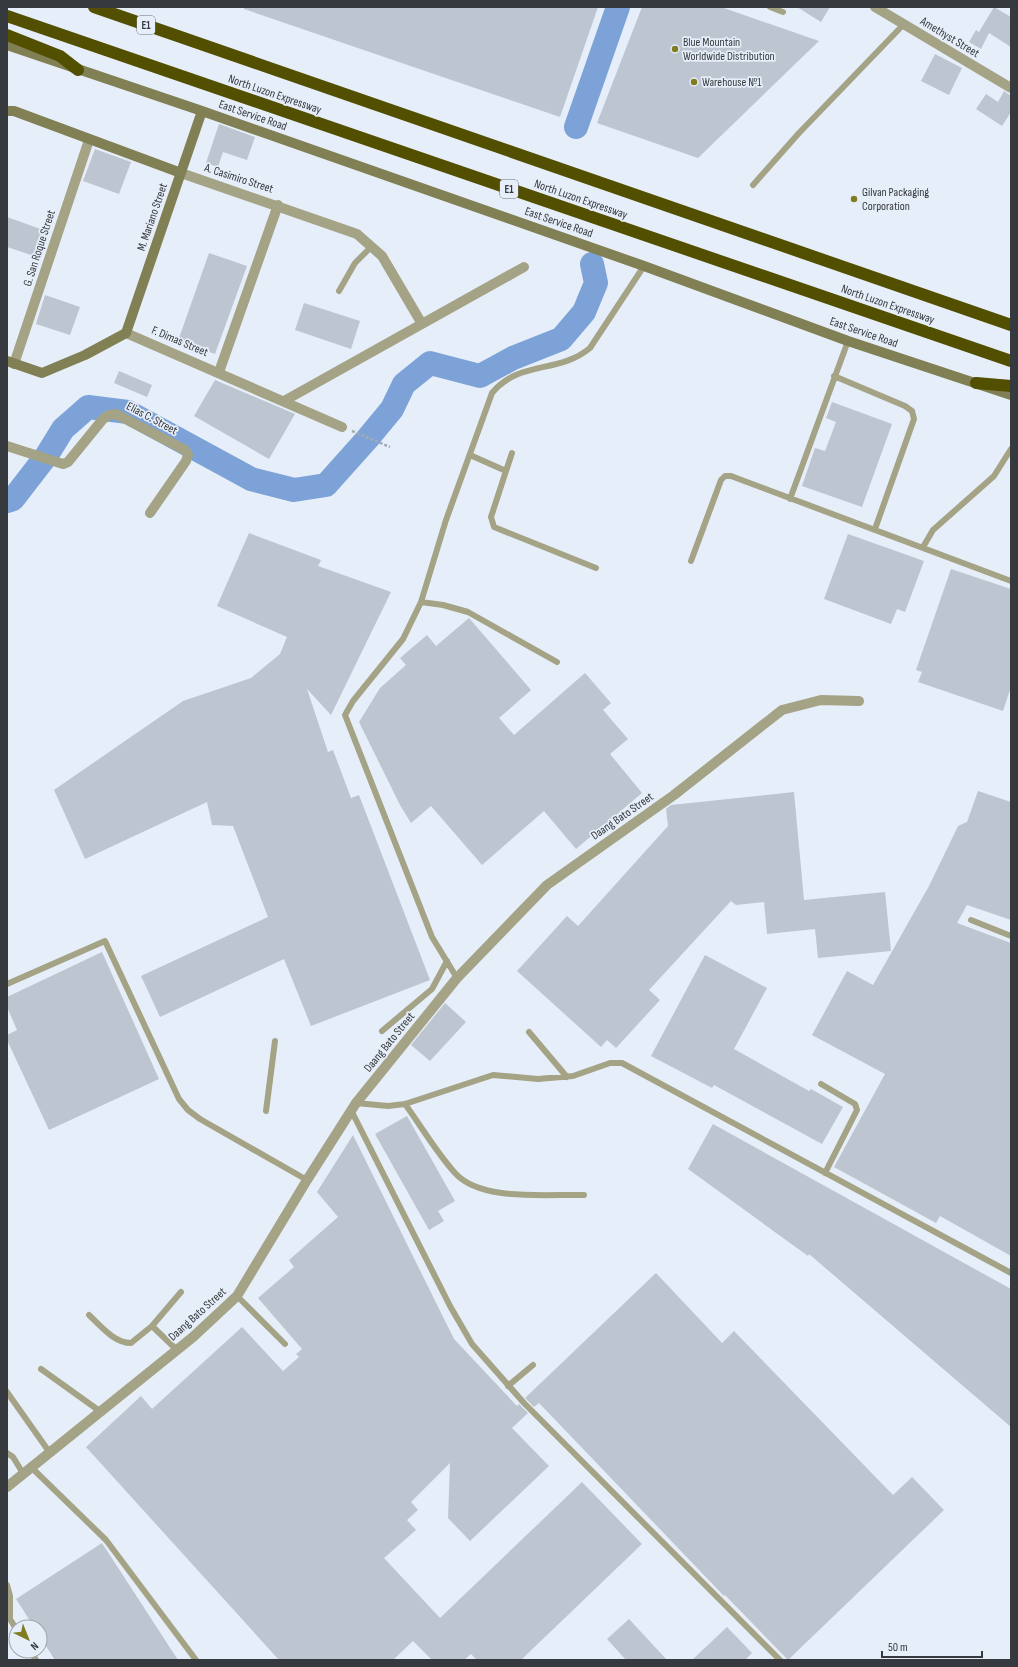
<svg xmlns="http://www.w3.org/2000/svg" width="1018" height="1667" viewBox="0 0 1018 1667" font-family="'Sofia Sans Condensed',sans-serif">
<style>
.lines{fill:none;stroke-linecap:round;stroke-linejoin:round}
.river{stroke:#7ca2d7;stroke-width:24}
.building{fill:#bdc5d0}
.path{stroke:#a5abb4;stroke-width:2.5;stroke-dasharray:3 2;stroke-linecap:butt}
.lane{stroke:#a4a386;stroke-width:6}
.street{stroke:#a4a386;stroke-width:10}
.secondary{stroke:#817f54;stroke-width:10}
.highway{stroke:#534f00;stroke-width:12}
.poi-dot{fill:#817c22;stroke:#e6eef9;stroke-width:1.5}
.labels{text-anchor:middle;stroke-width:3.5;stroke-linejoin:round;paint-order:stroke}
.shield{fill:#e6eef9;stroke:#6b6f75;stroke-width:1}
.shield-label{font-size:11px;font-weight:bold;fill:#36393d}
.street-label{font-size:12px;fill:#36393d;stroke:#e6eef9}
.poi-label{font-size:12px;fill:#36393d;stroke:#e6eef9;text-anchor:start}
</style>
<rect width="100%" height="100%" fill="#e6eef9"/>
<g class="lines">
<path class="river" d="M576,127L618,7
M7,501L13,499L47,455L63,429L88,407L128,412L251,479L294,490L326,485L368,438L392,409L404,384L430,363L480,376L513,358L561,339L584,312L596,283L592,264"/>
</g>
<path class="building" d="M244,7H598L560,117L244,9Z
M642,7H721L819,41L698,158L597,123Z
M797,7H830L821,22Z
M994,7L1011,17V47L989,33L981,49L969,42L976,30L979,32Z
M935,54L962,68L949,95L921,81Z
M1004,91L1011,96V112L1002,126L976,109L986,94L998,102Z
M219,124L255,137L247,160L223,152L218,167L206,163Z
M95,149L131,162L119,194L83,181Z
M7,217L46,231L37,257L7,247Z
M209,253L247,266L215,354L178,341Z
M45,295L80,307L70,335L36,324Z
M304,303L360,321L351,349L295,330Z
M119,371L152,385L147,397L114,383Z
M215,380L295,414L269,459L194,416Z
M832,402L892,424L862,507L802,486L815,448L825,451L836,422L826,418Z
M249,533L321,560L318,566L391,592L331,715L307,689L328,752L333,750L351,798L359,795L430,980L311,1026L284,959L160,1017L141,976L268,917L233,826L212,825L207,802L85,859L54,790L183,701L251,678L280,654L287,637L217,606Z
M848,534L924,561L905,612L897,609L891,624L824,599Z
M951,569L1011,589V687L1003,711L918,682L922,672L916,670Z
M469,618L531,690L499,718L514,735L585,673L611,703L603,710L628,739L610,754L642,793L576,849L544,811L482,865L431,806L411,823L400,805L359,722L380,688L406,665L400,658L427,635L436,646Z
M978,791L1011,802V920L967,905L957,923L1011,943V1256L940,1216L936,1223L834,1167L885,1074L812,1035L847,971L873,985L929,886L958,826L967,822Z
M794,792L804,900L885,892L891,951L818,958L815,929L767,934L764,902L736,905L731,901L649,990L660,1000L616,1048L607,1040L601,1047L517,971L567,916L578,926L668,826L666,809L671,805Z
M102,952L159,1079L49,1130L7,1040V1035L17,1030L7,1007V997Z
M705,955L767,988L734,1049L809,1091L811,1089L843,1107L822,1144L714,1085L712,1088L651,1056Z
M445,1003L466,1022L430,1061L411,1045Z
M407,1116L455,1201L438,1211L444,1221L429,1230L375,1134Z
M713,1124L1011,1289V1427L809,1254L808,1256L688,1169Z
M353,1135L454,1339L517,1406L519,1404L528,1413L512,1428L549,1466L470,1541L448,1518L450,1463L411,1502L418,1510L407,1520L416,1530L384,1558L440,1618L582,1482L642,1544L521,1660H477L471,1654L464,1660H432L413,1641L393,1660H279L86,1447L141,1396L152,1409L242,1327L283,1371L299,1357L296,1354L302,1349L258,1298L294,1267L289,1260L338,1217L317,1192Z
M656,1273L722,1343L734,1331L893,1495L912,1477L944,1510L788,1660L725,1595L724,1596L539,1403L534,1407L525,1398Z
M102,1543L178,1660H55L40,1637V1627H34L16,1599Z
M629,1619L667,1660H626L607,1639Z
M727,1627L752,1653L745,1660H692Z"/>
<g class="lines">
<path class="path" d="M352,431L390,447"/>
<path class="lane" d="M770,7L783,12
M753,185L799,133L904,24
M339,291L355,263L372,246
M834,376L905,406L912,411L914,419L875,529
M470,455L506,471L512,453
M506,471L491,517L494,527L596,568
M790,499L848,341
M923,547L933,530L994,476L1011,449
M691,561L721,480L725,476H731L1011,581
M421,602L443,605L468,612L557,662
M971,920L1011,936
M457,978L432,937L345,715L353,701L403,639L421,602L446,520L492,393C519,360 559,374 590,348L644,266
M7,984L105,941L179,1099L188,1110L200,1119L307,1180
M382,1031L432,989L447,961
M529,1032L567,1077
M821,1084L855,1104L857,1110L825,1173
M356,1103L388,1106L405,1104L493,1075L538,1079L573,1076L610,1063H622L1011,1273
M405,1104C421,1126 436,1152 455,1173C481,1202 547,1194 584,1195
M351,1110L450,1306L472,1344L524,1403L780,1660
M266,1111L275,1041
M237,1296L285,1344
M89,1315C101,1326 114,1343 131,1343L152,1326
M177,1350L152,1326L181,1292
M41,1369L101,1412
M508,1386L533,1365
M7,1392L50,1453
M7,1453L13,1457L24,1475
M32,1468L106,1540L196,1660
M7,1585L10,1596V1619L16,1629
M30,1651L36,1660"/>
<path class="street" d="M875,7L1011,88
M181,173L357,234L382,256L422,324
M126,333L342,427
M14,364L89,140
M219,372L278,205
M284,401L524,267
M7,446L63,464L68,462L103,419L109,415L116,414L185,450L188,455L186,461L150,513
M7,1487L193,1337L237,1296L307,1180L356,1103L457,978L547,885L674,795L782,710L821,700L859,701"/>
<path class="secondary" d="M7,45L202,111L644,266L848,341L1011,395
M7,111H14L181,173
M7,361L42,373L85,355L126,333L202,111"/>
<path class="highway" d="M94,7L1011,325
M7,16L1011,361
M7,35L60,56L78,70
M976,383L1011,386"/>
</g>
<g class="poi-dot">
<circle cx="675" cy="49" r="4"/>
<circle cx="694" cy="82" r="4"/>
<circle cx="854" cy="199" r="4"/>
</g>
<g class="labels">
<g class="shield">
<rect x="137" y="16" width="18" height="18" rx="3"/>
<rect x="500" y="180" width="18" height="18" rx="3"/>
</g>
<g class="shield-label">
<text x="146" y="29">E1</text>
<text x="509" y="193">E1</text>
</g>
<g class="street-label">
<text transform="translate(950 37) rotate(31)" y="4">Amethyst Street</text>
<text transform="translate(275 94) rotate(19)" y="4">North Luzon Expressway</text>
<text transform="translate(253 115) rotate(19)" y="4">East Service Road</text>
<text transform="translate(239 178) rotate(18)" y="4">A. Casimiro Street</text>
<text transform="translate(581 199) rotate(19)" y="4">North Luzon Expressway</text>
<text transform="translate(152 217) rotate(-71)" y="4">M. Mariano Street</text>
<text transform="translate(559 222) rotate(19)" y="4">East Service Road</text>
<text transform="translate(39 248) rotate(-72)" y="4">G. San Roque Street</text>
<text transform="translate(888 304) rotate(19)" y="4">North Luzon Expressway</text>
<text transform="translate(864 332) rotate(19)" y="4">East Service Road</text>
<text transform="translate(180 341) rotate(23)" y="4">F. Dimas Street</text>
<text transform="translate(152 418) rotate(28)" y="4">Elias C. Street</text>
<text transform="translate(622 816) rotate(-35)" y="4">Daang Bato Street</text>
<text transform="translate(389 1042) rotate(-51)" y="4">Daang Bato Street</text>
<text transform="translate(197 1314) rotate(-42)" y="4">Daang Bato Street</text>
</g>
<g class="poi-label">
<text x="683" y="46">Blue Mountain<tspan x="683" dy="14">Worldwide Distribution</tspan></text>
<text x="702" y="86">Warehouse №1</text>
<text x="862" y="196">Gilvan Packaging<tspan x="862" dy="14">Corporation</tspan></text>
</g>
</g>
<rect width="1018" height="1667" fill="none" stroke="#36393d" stroke-width="16"/>
<g transform="translate(28 1639) rotate(137)"><circle r="19" fill="#e6eef9" stroke="#a0a6ae"/>
<path d="M0-3L7 15L0 10L-7 15Z" fill="#817c22"/>
<text y="-6" font-size="11" font-weight="bold" text-anchor="middle" fill="#36393d">N</text>
</g>
<path d="M882 1651v6h100v-6" fill="none" stroke="#36393d" stroke-width="2"/>
<text x="888" y="1651" font-size="12" fill="#36393d" stroke="#e6eef9" stroke-width="3" paint-order="stroke">50 m</text>
</svg>
